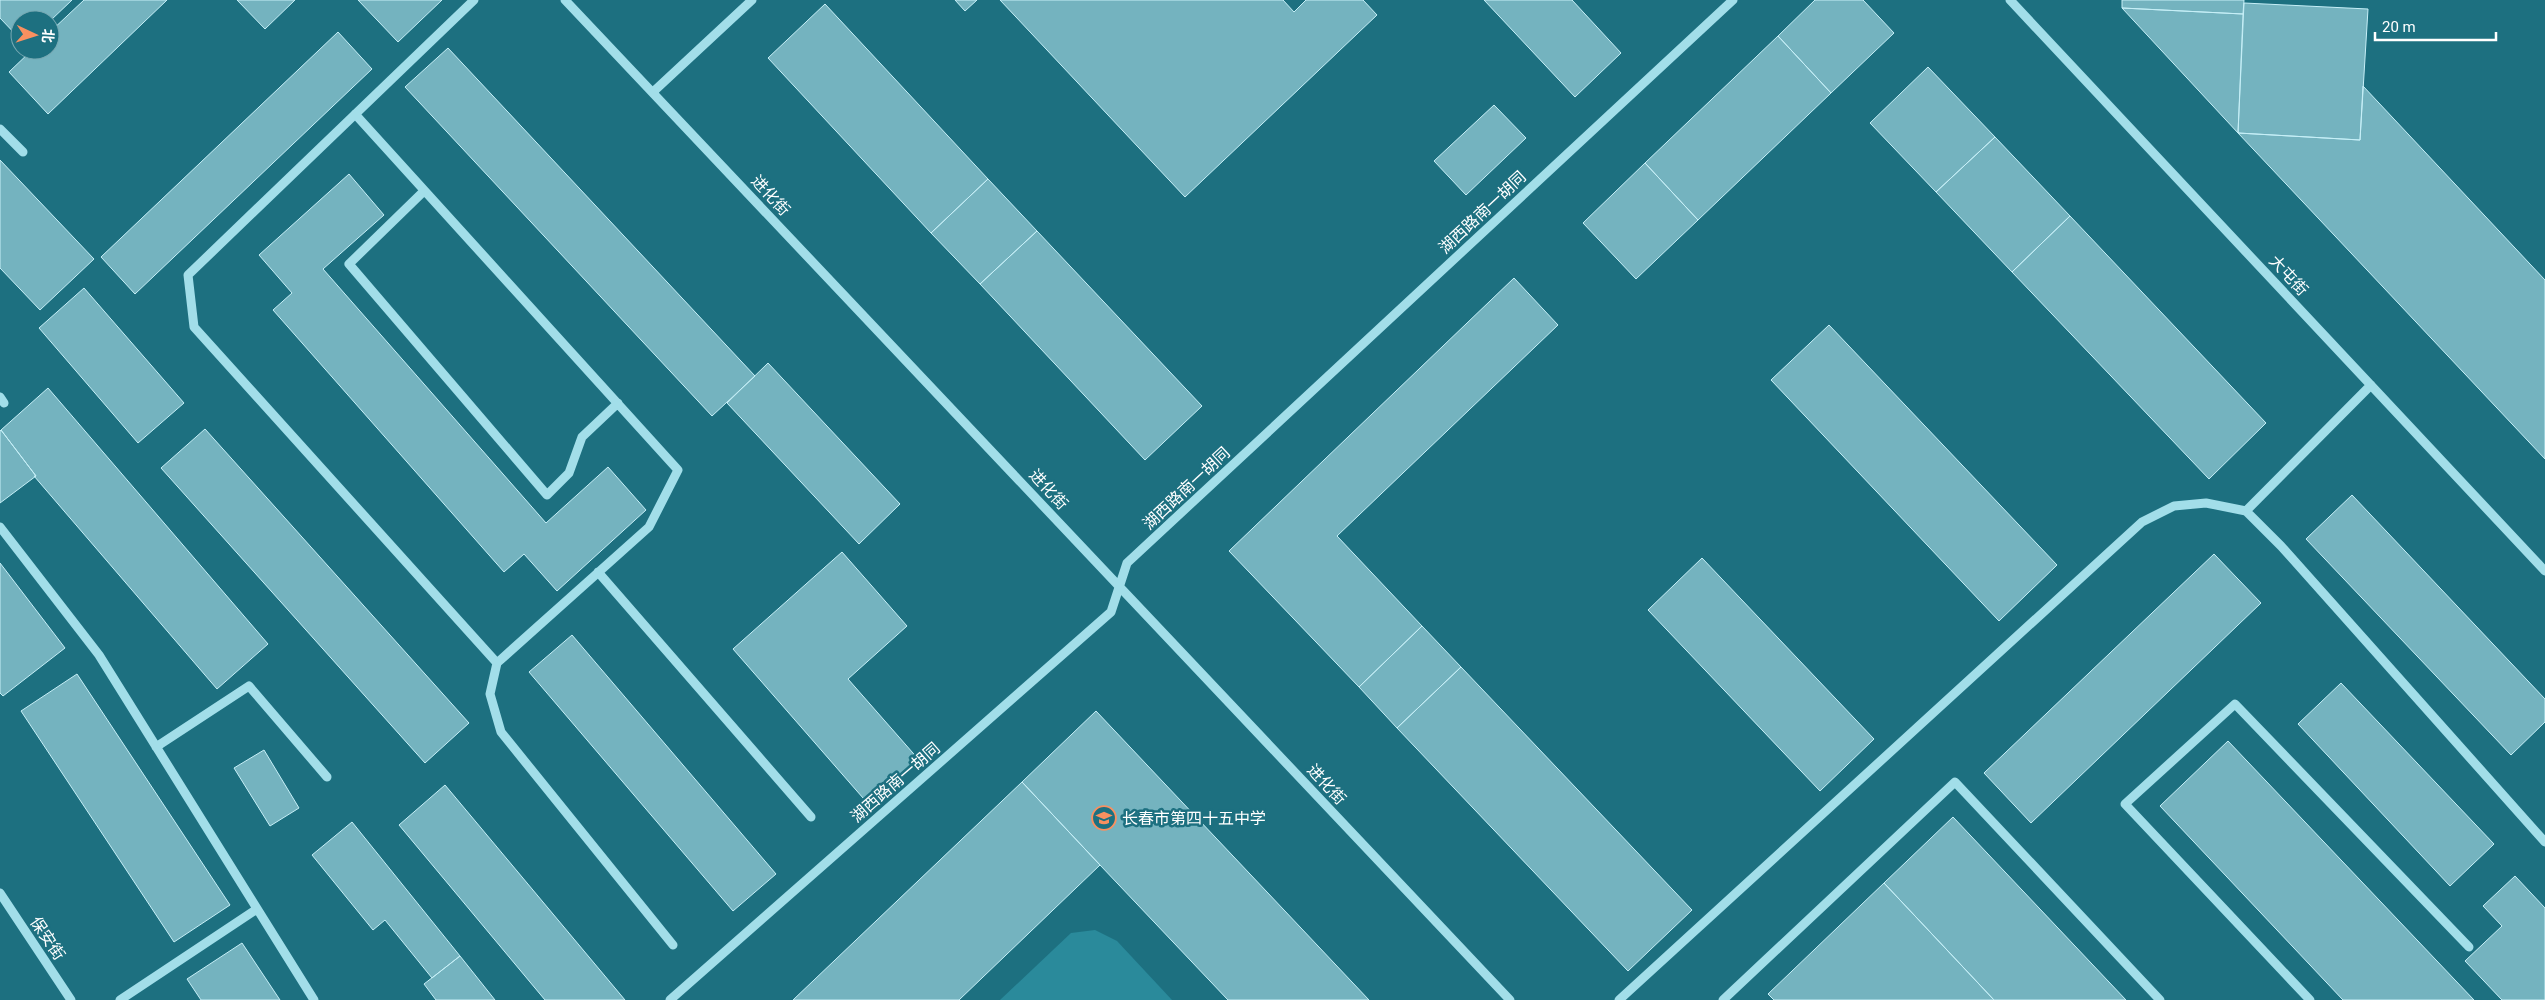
<svg xmlns="http://www.w3.org/2000/svg" width="2545" height="1000" viewBox="0 0 2545 1000" font-family="Roboto,'Noto Sans SC',sans-serif">
<style>
.green{fill:#2a8a9b}
.building{fill:#74b3bf;stroke:#c6eff7}
.lines{fill:none;stroke-linecap:round;stroke-linejoin:round}
.minor{stroke:#a2dee9;stroke-width:9}
.labels{text-anchor:middle;stroke-width:5;stroke-linejoin:round;paint-order:stroke}
.street-label{font-size:16px;fill:#fff;stroke:#1d7080}
.poi-label{font-size:16px;fill:#fff;stroke:#1d7080;text-anchor:start}
</style>
<rect width="100%" height="100%" fill="#1d7080"/>
<path class="green" d="M1095,930L1117,941L1172,1000H1000L1071,933Z"/>
<path class="building" d="M0,0H72L50,21L20,20V39L0,18Z
M84,0H167L48,114L9,72L32,50H50V32Z
M237,0H295L265,29Z
M358,0H442L398,42Z
M955,0H977L965,11Z
M1000,0H1283L1294,12L1306,0H1363L1377,15L1185,197Z
M1484,0H1572L1621,53L1575,97Z
M1815,0H1863L1894,33L1831,93L1778,36Z
M2122,0H2244L2243,14L2122,8Z
M2244,3L2368,9L2360,140L2238,133Z
M825,4L988,179L931,233L768,58Z
M2122,8L2243,14L2238,133Z
M338,32L372,69L135,294L101,257Z
M1778,36L1831,93L1698,220L1645,163Z
M448,48L755,376L712,416L405,87Z
M1928,67L1995,137L1936,192L1870,123Z
M2363,86L2545,280V459L2238,133L2360,140Z
M1494,105L1526,138L1466,195L1434,161Z
M1995,137L2070,216L2012,272L1936,192Z
M0,160L94,259L40,310L0,268Z
M1645,163L1698,220L1636,279L1583,223Z
M349,174L384,215L323,269L546,523L608,467L646,510L557,591L524,554L504,572L273,310L292,293L259,255Z
M988,179L1037,231L980,284L931,233Z
M2070,216L2266,423L2209,479L2012,272Z
M1037,231L1202,406L1145,460L980,284Z
M1514,278L1558,325L1337,536L1422,626L1359,687L1229,551Z
M84,288L184,403L138,443L39,328Z
M1829,325L2057,565L1999,621L1771,380Z
M768,363L900,504L859,544L727,403Z
M48,388L268,644L217,689L34,476H36L1,430Z
M205,429L469,723L425,763L161,468Z
M1,430L36,476L0,503V431Z
M2352,495L2545,699V722L2511,755L2306,539Z
M842,552L907,626L848,679L920,761L870,806L733,649Z
M2214,554L2261,603L2031,823L1984,773Z
M1702,558L1874,739L1820,791L1648,610Z
M0,563L65,648L3,696L0,693Z
M1422,626L1461,667L1397,728L1359,687Z
M572,635L776,874L733,911L529,672Z
M1461,667L1692,910L1628,971L1397,728Z
M77,674L230,905L174,942L21,711Z
M2341,683L2494,844L2450,886L2298,724Z
M1096,711L1369,1000H1228L1100,865L1022,782Z
M2228,741L2474,1000H2343L2160,806Z
M264,750L299,808L270,826L234,768Z
M1022,782L1100,865L959,1000H793Z
M445,785L625,1000H545L399,825Z
M1953,817L2126,1000H1994L1884,883Z
M352,822L460,956L432,978L385,920L373,930L312,855Z
M2515,876L2545,908V1000H2502L2465,961L2502,926L2483,906Z
M1884,883L1994,1000H1774L1768,994Z
M242,943L280,1000H201L187,979Z
M460,956L495,1000H436L424,984Z"/>
<g class="lines">
<path class="minor" d="M474,0L188,275L194,327L497,663L490,694L501,732L673,945
M565,0L1510,1000
M2010,0L2545,571
M653,92L752,0
M355,114L678,470L649,527L497,663
M0,129L23,152
M424,191L349,264L547,495L569,473L582,437L618,403
M0,397L4,403
M2246,511L2371,385
M0,527L99,655L314,1000
M598,572L811,817
M156,747L249,686L327,777
M0,893L71,1000
M120,1000L257,909
M670,1000L1111,612L1127,563L1733,0
M1619,1000L2142,522L2174,506L2206,503L2246,511L2281,546L2545,842
M1723,1000L1955,782L2160,1000
M2310,1000L2125,804L2235,704L2469,947"/>
</g>
<defs>
<g id="school-ring" transform="scale(1.25)"><circle r="9.5" fill="#1d7080" stroke="#f99060" stroke-width="1.5"/><path d="M0-5L7-2L0 1L-7-2ZM-4 1L0 2.5L4 1V4Q0 6-4 4Z" fill="#f99060"/></g>
</defs>
<g fill-rule="evenodd">
<use href="#school-ring" x="1104" y="818"/>
</g>
<g class="labels">
<g class="street-label">
<text transform="translate(771 195) rotate(47)" y="6">进化街</text>
<text transform="translate(1482 212) rotate(-43)" y="6">湖西路南一胡同</text>
<text transform="translate(2289 275) rotate(47)" y="6">大屯街</text>
<text transform="translate(1186 488) rotate(-43)" y="6">湖西路南一胡同</text>
<text transform="translate(1049 489) rotate(47)" y="6">进化街</text>
<text transform="translate(895 782) rotate(-41)" y="6">湖西路南一胡同</text>
<text transform="translate(1327 784) rotate(47)" y="6">进化街</text>
<text transform="translate(48 938) rotate(56)" y="6">保安街</text>
</g>
<g class="poi-label">
<text x="1122" y="824">长春市第四十五中学</text>
</g>
</g>
<g transform="translate(35 35) rotate(94)"><circle r="24" fill="#1d7080" stroke="#77a9b3"/>
<path d="M0-4L9 19L0 12L-9 19Z" fill="#f99060"/>
<text y="-8" font-size="14" font-weight="bold" text-anchor="middle" fill="#ffffff">北</text>
</g>
<path d="M2375 32v8h121v-8" fill="none" stroke="#ffffff" stroke-width="2.5"/>
<text x="2382" y="32" font-size="15" fill="#ffffff" stroke="#1d7080" stroke-width="4" paint-order="stroke">20 m</text>
</svg>
